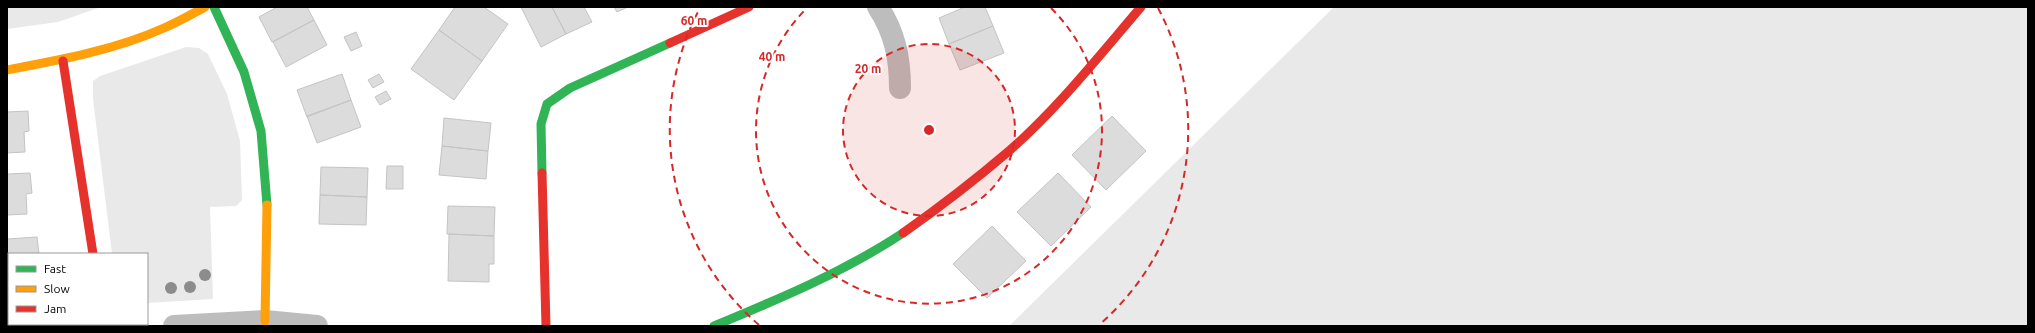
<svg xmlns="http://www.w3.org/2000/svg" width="2035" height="333" viewBox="0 0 2035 333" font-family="Ubuntu,sans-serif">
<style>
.green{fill:#e9e9e9}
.building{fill:#dcdcdc;stroke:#c4c4c4}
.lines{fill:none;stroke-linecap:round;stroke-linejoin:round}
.street{stroke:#bdbdbd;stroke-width:22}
.fast{stroke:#30b455;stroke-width:9}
.slow{stroke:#ff9f0a;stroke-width:9}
.jam{stroke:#e5322d;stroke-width:9}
.tree{fill:#8c8c8c}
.ring{fill:none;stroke:#d62828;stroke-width:2;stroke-dasharray:7 5}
.centre{fill:#d62828;stroke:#fff;stroke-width:2}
.ring-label{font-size:12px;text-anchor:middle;font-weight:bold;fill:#d62828;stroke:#fff;stroke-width:4;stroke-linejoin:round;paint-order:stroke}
</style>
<rect width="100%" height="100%" fill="#fff"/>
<path class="green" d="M7,7H101L58,22L7,29Z
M1334,7H2028V326H1009Z
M186,47L199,48L208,54L227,94L240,141L242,200L236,206L210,207L213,299L147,303V254H112L93,99V81L100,76Z"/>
<path class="building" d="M277,7H307L314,20L272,42L259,17Z
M455,7H484L508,24L482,61L439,30Z
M521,7H552L566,34L541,47Z
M552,7H584L592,22L566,34Z
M614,7H628L617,12Z
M965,7H985L993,26L949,44L939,18Z
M314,20L327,45L286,67L273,42Z
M993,26L1004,53L960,70L949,44Z
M439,30L482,61L454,100L411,69Z
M356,32L362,46L351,51L344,37Z
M342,74L351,100L307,117L297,90Z
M379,74L384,82L373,88L368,80Z
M386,91L391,99L380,105L375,97Z
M351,100L361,127L317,143L307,116Z
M28,111L29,131L24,132L25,152L7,153V112Z
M1112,116L1146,151L1106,190L1072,155Z
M444,118L491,123L488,151L442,146Z
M442,146L488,151L486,179L439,175Z
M387,166H403V189H386Z
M321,167L368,168L367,197L320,195Z
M30,173L32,193L26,194L27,214L7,215V174Z
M1058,173L1091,207L1051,246L1017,212Z
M320,195L367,197L366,225L319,224Z
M448,206L495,207L494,236L447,234Z
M992,226L1026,261L987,298L953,264Z
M449,234L494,236V264H489V282L448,281Z
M37,237L39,254H9V280H7V239Z
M7,304H9V324H37V326H7Z"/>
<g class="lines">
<path class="street" d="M878,7C895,33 900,58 900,88
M103,324V326
M174,326L265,321L317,326"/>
<path class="fast" d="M214,7L244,72L261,131L267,205
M542,173L541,124L547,104L570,88L670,43
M714,326C779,299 844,272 903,233"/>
<path class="slow" d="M7,70C60,60 115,50 164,28C178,22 192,14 205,7
M265,321L267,205"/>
<path class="jam" d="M670,43L749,7
M63,61L93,254
M542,173L546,326
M903,233C940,207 975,180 1009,151C1058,108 1099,56 1141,7"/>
</g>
<g class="tree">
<circle cx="205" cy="275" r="6"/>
<circle cx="190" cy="287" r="6"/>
<circle cx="171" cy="288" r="6"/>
</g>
<circle cx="929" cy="130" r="86" fill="#d62828" fill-opacity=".12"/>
<g class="ring">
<circle cx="929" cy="130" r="86"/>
<path d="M1051 8A173 173 0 1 1 807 8"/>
<path d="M759 325A259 259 0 0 1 700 8M1158 8A259 259 0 0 1 1099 325"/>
</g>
<circle cx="929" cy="130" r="6" class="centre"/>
<g class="ring-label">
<text x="694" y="25">60 m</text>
<text x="772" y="61">40 m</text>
<text x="868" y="73">20 m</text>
</g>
<rect width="2035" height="333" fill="none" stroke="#000000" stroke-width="16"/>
<rect x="8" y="253" width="140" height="72" fill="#ffffff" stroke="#999999"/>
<rect x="16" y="266" width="20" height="6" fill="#30b455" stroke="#999999"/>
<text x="44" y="273" font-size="12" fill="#000000">Fast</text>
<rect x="16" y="286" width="20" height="6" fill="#ff9f0a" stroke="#999999"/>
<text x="44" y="293" font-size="12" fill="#000000">Slow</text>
<rect x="16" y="306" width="20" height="6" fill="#e5322d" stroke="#999999"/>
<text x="44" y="313" font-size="12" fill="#000000">Jam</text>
</svg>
